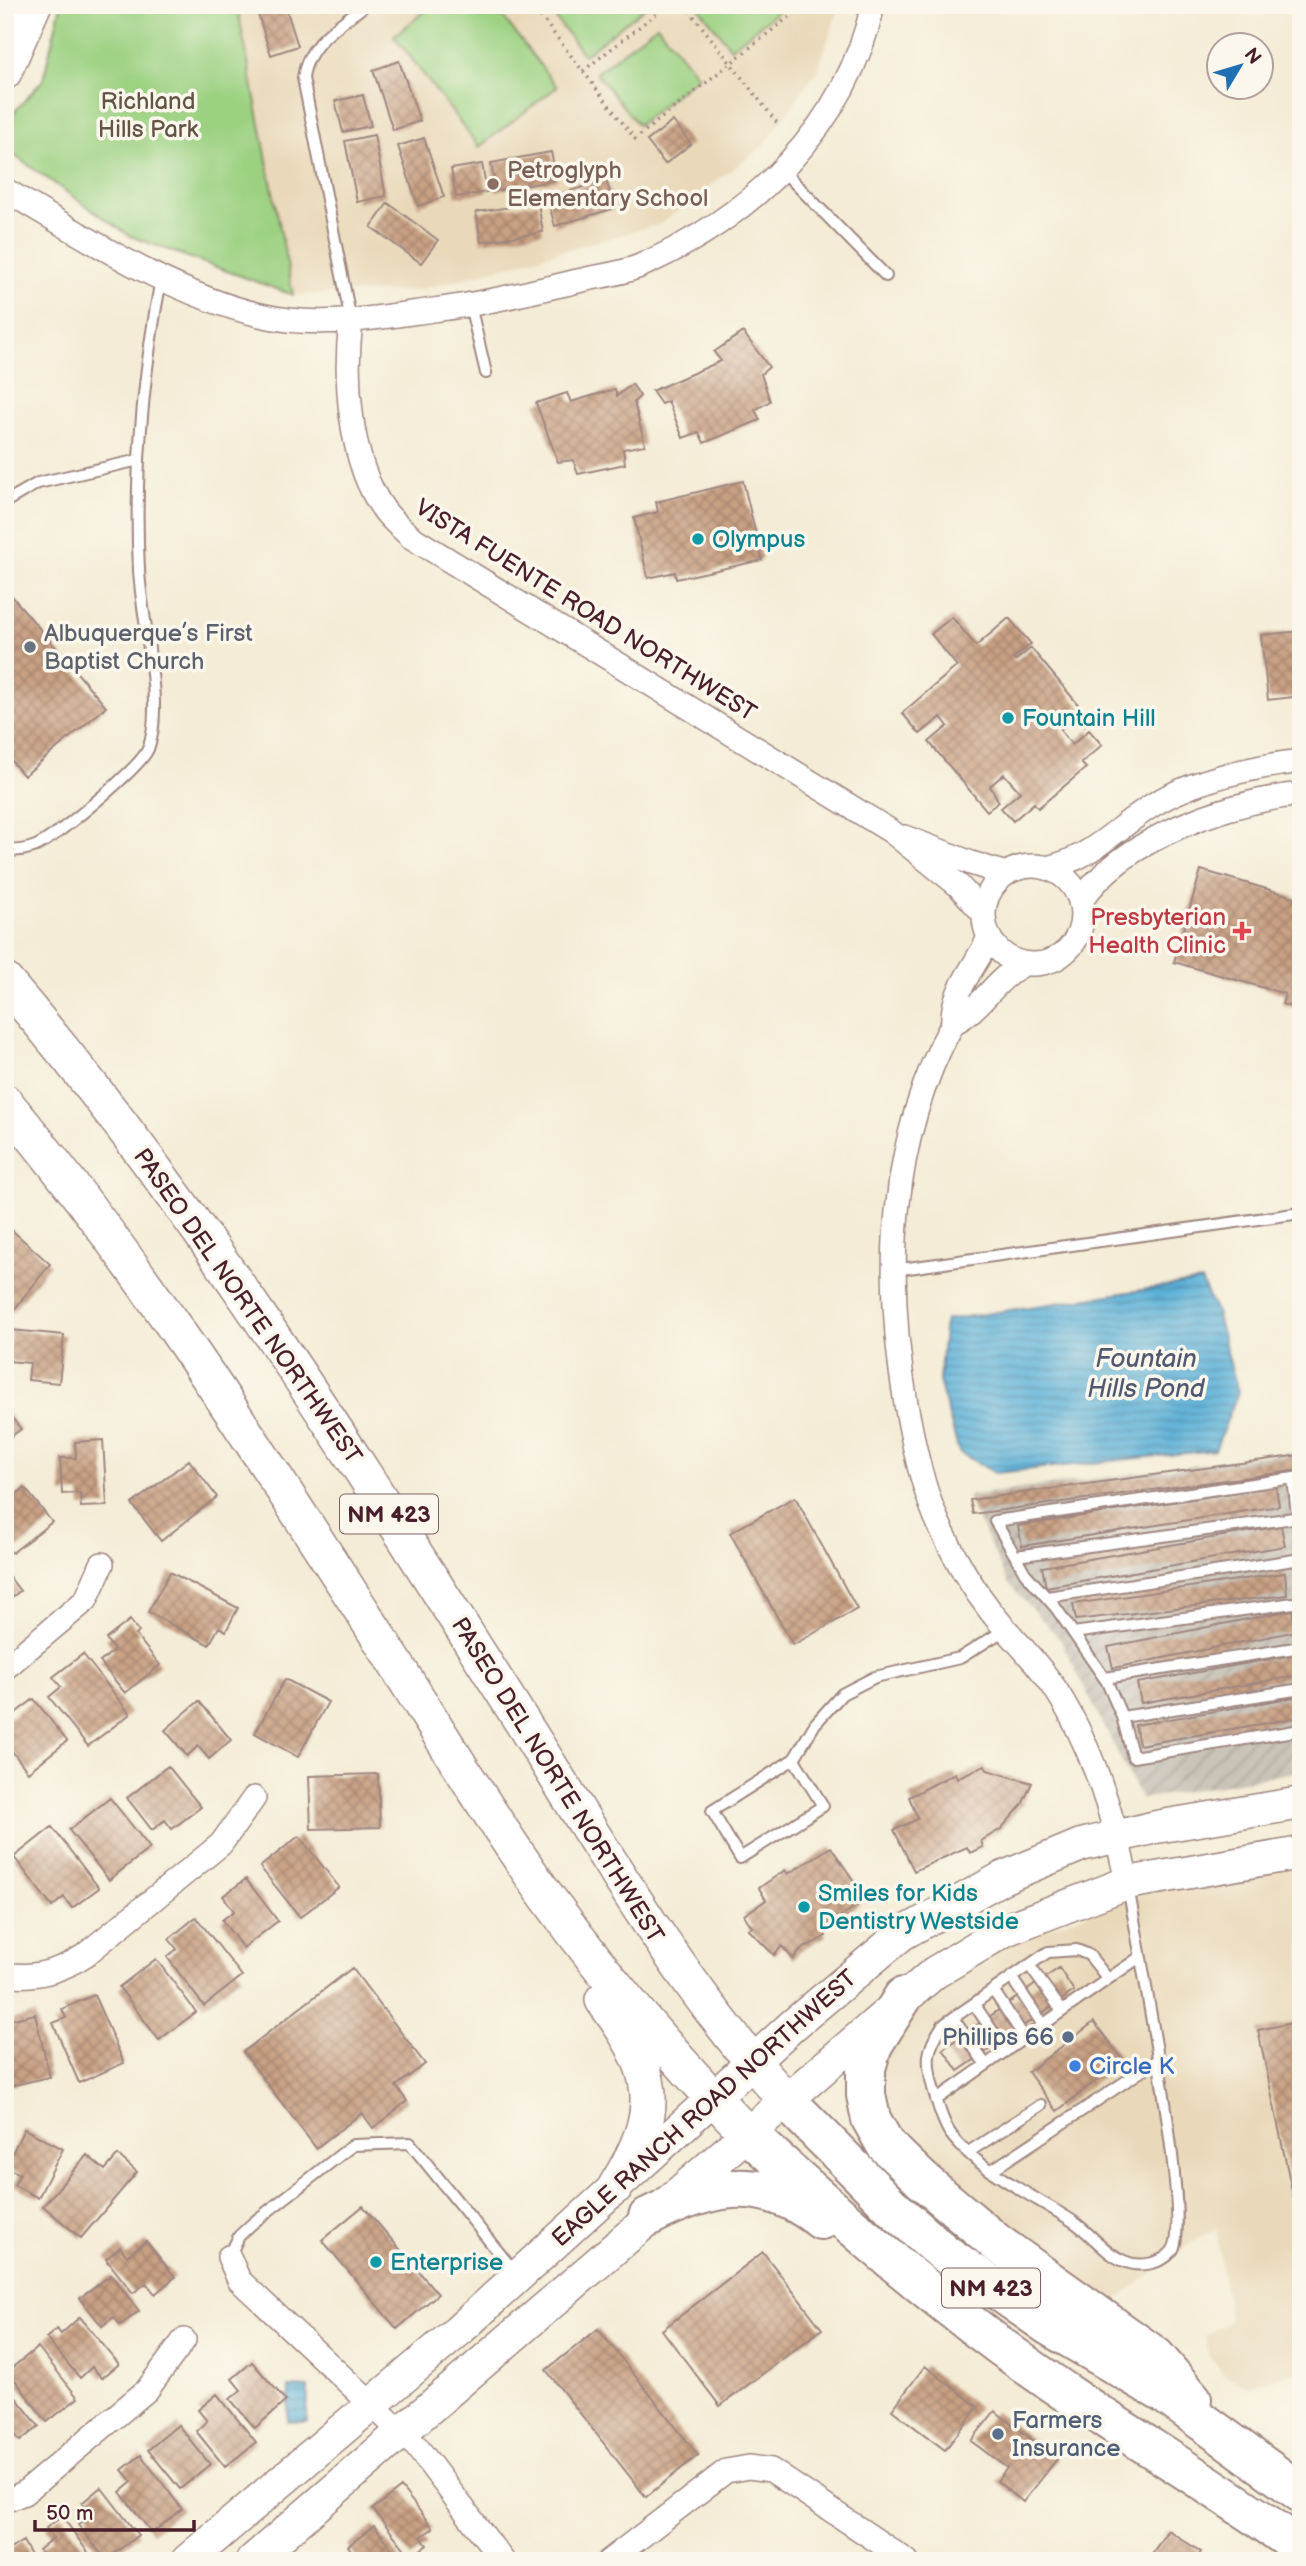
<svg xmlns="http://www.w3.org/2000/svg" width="1306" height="2566" viewBox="0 0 1306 2566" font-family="'Balsamiq Sans',sans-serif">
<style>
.built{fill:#e9d9ba}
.industrial{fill:url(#industrial-furrows)}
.green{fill:#9cd182;stroke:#737856;stroke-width:2}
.water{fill:url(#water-rules);stroke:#526882;stroke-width:2}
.building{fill:url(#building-cross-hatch)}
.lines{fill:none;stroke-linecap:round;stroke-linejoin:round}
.lane-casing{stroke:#9f8680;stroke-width:14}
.street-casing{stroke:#9f8680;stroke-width:26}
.secondary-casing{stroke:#9f8680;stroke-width:35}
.primary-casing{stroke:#9f8680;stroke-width:38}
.highway-casing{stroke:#9f8680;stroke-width:42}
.path{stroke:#9f8680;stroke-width:3.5;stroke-dasharray:2 5;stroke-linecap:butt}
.lane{stroke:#fff;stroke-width:10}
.street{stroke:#fff;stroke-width:23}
.secondary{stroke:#fff;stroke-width:32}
.primary{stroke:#fff;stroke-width:35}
.highway{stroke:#fff;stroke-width:38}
.education-dot{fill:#8d6e63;stroke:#fbf7ec;stroke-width:2.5}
.culture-dot{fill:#0f9aa8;stroke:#fbf7ec;stroke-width:2.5}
.worship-dot{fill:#6b7280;stroke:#fbf7ec;stroke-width:2.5}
.health-dot{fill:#e0444e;stroke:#fbf7ec;stroke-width:2.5}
.service-dot{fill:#5c6f8a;stroke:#fbf7ec;stroke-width:2.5}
.shop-dot{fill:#3f7fe0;stroke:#fbf7ec;stroke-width:2.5}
.labels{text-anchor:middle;stroke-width:7;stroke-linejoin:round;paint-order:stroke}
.shield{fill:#fbf7ec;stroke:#7f6065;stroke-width:2}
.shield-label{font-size:23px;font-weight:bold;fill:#4a1f2b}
.park-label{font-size:24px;fill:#635445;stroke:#fbf7ec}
.education-label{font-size:24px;fill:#785e54;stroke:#fbf7ec;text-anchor:start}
.culture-label{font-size:24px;fill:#0d838f;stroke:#fbf7ec;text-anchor:start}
.street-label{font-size:24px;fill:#4a1f2b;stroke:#fbf7ec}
.worship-label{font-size:24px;fill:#5b616d;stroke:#fbf7ec;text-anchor:start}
.health-label{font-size:24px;fill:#be3a42;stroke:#fbf7ec;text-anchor:end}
.service-label{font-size:24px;fill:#4e5e75;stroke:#fbf7ec;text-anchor:end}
.shop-label{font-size:24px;fill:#366cbe;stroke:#fbf7ec;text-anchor:start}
.water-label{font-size:26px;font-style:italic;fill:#515970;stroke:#fbf7ec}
</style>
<defs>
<pattern id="industrial-furrows" width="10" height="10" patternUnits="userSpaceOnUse" patternTransform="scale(1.75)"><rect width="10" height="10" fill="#c9c3b8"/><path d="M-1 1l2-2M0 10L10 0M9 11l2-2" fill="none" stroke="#aea79e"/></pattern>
<pattern id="water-rules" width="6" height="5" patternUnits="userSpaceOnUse" patternTransform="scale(1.75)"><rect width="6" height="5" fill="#5bb1d8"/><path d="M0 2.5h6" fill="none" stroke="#4d8faf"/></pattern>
<pattern id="building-cross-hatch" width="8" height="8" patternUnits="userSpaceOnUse" patternTransform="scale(1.75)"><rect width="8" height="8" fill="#c9a184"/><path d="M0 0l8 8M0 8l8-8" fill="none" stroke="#a5836c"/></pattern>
</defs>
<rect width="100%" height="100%" fill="#fbf7ec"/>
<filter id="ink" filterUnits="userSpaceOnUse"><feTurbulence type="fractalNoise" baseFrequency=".0143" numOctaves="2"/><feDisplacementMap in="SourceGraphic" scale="14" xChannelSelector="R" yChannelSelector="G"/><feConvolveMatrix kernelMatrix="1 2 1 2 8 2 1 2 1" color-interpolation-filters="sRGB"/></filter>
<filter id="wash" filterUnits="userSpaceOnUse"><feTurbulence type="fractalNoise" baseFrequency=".00686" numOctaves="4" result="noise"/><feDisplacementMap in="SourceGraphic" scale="28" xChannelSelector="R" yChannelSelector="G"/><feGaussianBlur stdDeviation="1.57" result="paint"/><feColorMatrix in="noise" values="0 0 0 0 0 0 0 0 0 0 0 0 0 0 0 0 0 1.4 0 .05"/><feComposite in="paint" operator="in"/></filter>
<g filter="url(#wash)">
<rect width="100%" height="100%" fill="#f4ecd6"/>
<path class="built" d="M237,5H840L818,69L765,144L660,224L420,290L293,295Z
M1301,1864V2370L1248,2386L1226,2376L1210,2358L1205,2336L1230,2321L1216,2228L1196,2239L1107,2307L1002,2232L888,2128L873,2079L906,2012L1002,1945L1161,1887Z"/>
<path class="industrial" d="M1301,1451V1771L1141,1799L1060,1639L1008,1583L967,1496Z"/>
<path class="green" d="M61,5H237L293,295L130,236L5,149V122L43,80Z
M433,5H494L557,87L479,147L394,36Z
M545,5H648L584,55Z
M697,5H780L782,8L731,48Z
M657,25L698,76L638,125L596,73Z"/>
<path class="water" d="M1201,1281L1216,1312L1238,1392L1215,1450L995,1473L959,1452L939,1381L945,1320Z
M289,2387L308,2388L307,2422H288Z"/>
<g id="blocks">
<path class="building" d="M255,5H285L298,46L271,55Z
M399,61L420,121L393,130L373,70Z
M363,95L371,126L343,132L335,101Z
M673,121L691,144L665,164L647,141Z
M374,135L386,196L357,202L345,141Z
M424,138L444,197L418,206L398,146Z
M551,152L557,180L496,191L491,163Z
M482,164L487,192L456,197L451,169Z
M606,180L615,208L555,226L547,198Z
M388,203L438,240L421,263L371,227Z
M538,203L543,232L481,242L476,212Z
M743,332L769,367L761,374L770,401L755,410L760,420L704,443L699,432L683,438L668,401L661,404L652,391L721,361L714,352Z
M632,384L640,396L634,402L645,445L623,449L625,464L578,474L573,460L558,462L536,403L567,393L571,402L615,389L617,396Z
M743,481L762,560L676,579L675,572L648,578L634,518L658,512L656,502Z
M5,588L106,707L24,776L5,753Z
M952,617L976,646L1009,618L1031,644L1013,659L1015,661L1031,648L1091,720L1084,726L1076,717L1060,730L1072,745L1089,730L1102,745L1081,763L1086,768L1038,808L1034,803L1013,821L1001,808L1020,792L1004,774L990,786L999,802L987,811L929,742L948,726L941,717L920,734L902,713L957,666L931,634Z
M1301,631V696L1268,700L1261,635Z
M1201,870L1301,899V1010L1282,1004L1285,994L1174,962Z
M5,1224L50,1264L9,1316L5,1313Z
M11,1330L64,1335L59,1383L28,1380L30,1363L8,1361Z
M5,1409L21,1429L5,1441Z
M103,1440L107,1506L81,1507L80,1493L62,1494L60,1458H76L75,1442Z
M1301,1455V1470L973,1514L970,1500Z
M189,1460L217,1497L161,1541L132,1504Z
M1276,1486L1279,1506L1022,1546L1018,1526Z
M25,1488L52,1522L12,1553L5,1545V1503Z
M795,1497L857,1609L793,1645L730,1533Z
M1281,1526L1285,1546L1046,1587L1042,1567Z
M5,1571L20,1591L5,1602Z
M170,1572L238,1608L226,1631L219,1627L209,1645L148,1612Z
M1285,1573L1287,1595L1076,1620L1073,1604Z
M1292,1610L1297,1631L1113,1668L1108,1647Z
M130,1620L139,1632L136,1635L160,1665L125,1693L100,1662L114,1650L106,1639Z
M83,1654L130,1714L88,1746L49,1697L61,1687L53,1677Z
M1299,1654L1301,1675L1141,1703L1137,1683Z
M285,1679L328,1702L298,1757L255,1733Z
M1301,1696V1717L1139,1745L1135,1725Z
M34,1699L67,1741L28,1772L5,1742V1721Z
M199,1701L231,1740L209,1759L198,1746L187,1756L165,1730Z
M985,1765L987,1770L1032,1783L1022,1805L1001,1829L981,1841L983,1847L970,1853L967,1847L914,1871L894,1830L918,1819L909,1797L955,1773L957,1778Z
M168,1766L201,1807L172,1829L165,1820L152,1830L127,1798Z
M378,1774L380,1827L311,1829L309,1776Z
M110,1798L150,1848L109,1880L69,1830Z
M52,1827L99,1888L72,1908L64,1897L52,1907L14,1857Z
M299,1836L339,1887L300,1917L260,1867Z
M831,1847L866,1899L827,1926L823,1931L826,1936L801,1950L793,1959L782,1946L774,1955L748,1929L752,1927L744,1915L766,1900L759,1888L785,1870L788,1874Z
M246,1879L278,1921L243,1948L222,1920L234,1911L223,1896Z
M196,1917L242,1976L204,2006L167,1957L177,1949L169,1939Z
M156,1959L196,2012L159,2040L119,1987Z
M352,1968L425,2064L396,2086L407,2101L373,2128L362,2113L316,2148L243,2052Z
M1059,1968L1074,1991L958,2071L943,2049Z
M94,1995L124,2063L79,2083L53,2023L66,2018L62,2009Z
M35,2014L50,2077L5,2087V2021Z
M1301,2021V2229H1300L1258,2030Z
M1094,2022L1123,2060L1057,2111L1028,2072Z
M24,2129L63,2149L38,2198L14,2185L20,2174L5,2167Z
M87,2155L105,2170L118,2155L137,2172L81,2238L43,2206Z
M363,2206L438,2294L397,2329L322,2240Z
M146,2241L175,2277L155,2294L146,2283L133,2293L106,2259L120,2247L127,2256Z
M763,2252L822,2329L720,2406L662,2330Z
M111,2275L139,2311L120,2325L114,2317L102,2326L80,2298Z
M80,2317L119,2364L102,2378L92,2367L80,2378L46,2338L57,2329L61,2334Z
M598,2329L698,2455L646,2497L546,2370Z
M38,2347L78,2398L47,2422L8,2371Z
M252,2362L286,2401L255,2428L230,2399L241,2390L232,2379Z
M925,2366L978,2407L945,2450L892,2410Z
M5,2384L39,2426L20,2441L10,2428L5,2432Z
M217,2394L256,2442L225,2467L196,2431L207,2421L198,2410Z
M995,2411L1057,2459L1023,2502L997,2481L1007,2468L971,2441Z
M178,2425L210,2464L180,2489L148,2450Z
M141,2455L182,2509L152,2533L120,2492L132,2482L122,2470Z
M101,2487L138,2535L106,2560L78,2525L91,2515L82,2503Z
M401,2487L433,2528L421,2537L427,2545L411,2557L373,2509Z
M62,2516L94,2561H47L39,2550L53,2539L46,2528Z
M374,2526L401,2561H359L348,2546Z
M1168,2530L1201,2552L1195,2561H1147Z
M23,2541L34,2561H10L5,2552Z"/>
</g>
</g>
<g filter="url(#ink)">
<use href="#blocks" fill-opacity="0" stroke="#9f8680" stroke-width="2"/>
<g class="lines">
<g class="lane-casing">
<path id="lane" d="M783,171L886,276
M470,305L486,373
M351,321L303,78C307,43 339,26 365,5
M5,502L38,483L139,460
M5,851C16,851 26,850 36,846C57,836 140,768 148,749C165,706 141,617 139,570C134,473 143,374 161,279
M894,1270L1301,1213
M1301,1477L995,1521L1025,1573L1056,1608L1107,1682L1122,1717L1133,1757L1301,1730
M1293,1478L1301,1552
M1016,1556L1301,1517
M1047,1597L1301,1559
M1073,1633L1301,1602
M1105,1678L1301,1647
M1122,1717L1301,1689
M794,1759L823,1806L740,1858L712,1811L794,1759L815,1724L842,1694L875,1677L960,1658L1006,1629
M1128,1886C1136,1935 1194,2226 1172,2251C1162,2264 1139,2268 1124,2261C1106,2254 1091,2234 1074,2222C1038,2198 975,2169 950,2133C942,2121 937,2102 933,2088C926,2060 926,2050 943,2025L1048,1952L1077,1950L1089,1955L1108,1979L1140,1957
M1029,1965L1062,2011
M1011,1977L1043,2025
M993,1990L1025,2038
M974,2004L1006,2051
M953,2018L986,2065
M936,2100L1108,1979
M970,2151L1041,2105
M992,2170L1158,2060
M229,2257L239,2236L254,2222L353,2145L410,2143L517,2275"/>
</g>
<g class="street-casing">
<path id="street" d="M5,190C84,236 170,294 260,315C317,329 376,318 433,310C482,304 530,292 578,281C598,276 621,274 640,266C752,217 846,127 873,5
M351,321C344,378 349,462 384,510C391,520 402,528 411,537L892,832L959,886L984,914
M905,837L971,863L1006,874
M984 915a49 49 0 1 1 98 0a49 49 0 1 1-98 0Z
M1046,868C1093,859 1117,826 1156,803C1199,778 1253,767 1301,761
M1080,902C1123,838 1227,802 1301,794
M989,937C977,966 951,990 953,1023C982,1009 993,980 1024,964
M953,1023C889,1139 884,1276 906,1404C914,1447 923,1492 942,1531C955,1558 974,1590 992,1613C1013,1639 1038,1662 1056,1690C1093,1748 1114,1817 1127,1883
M5,1668L86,1600L102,1564
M5,1974C34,1979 61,1971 85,1955L221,1844L254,1798
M229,2257L239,2280L417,2447L503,2561
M5,2501L24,2493L147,2390L184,2340
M609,2561L726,2471L749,2467L771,2470L907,2561"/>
</g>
<g class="secondary-casing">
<path id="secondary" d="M5,73L35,5
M187,2561L458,2331L793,2025L902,1934L1002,1878L1081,1845L1156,1827L1301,1803
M252,2561L934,1973L1005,1930L1127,1883L1301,1853"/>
</g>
<g class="primary-casing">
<path id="primary" d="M5,981C195,1202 349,1450 505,1695C594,1834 674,1978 786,2100
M5,1102C144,1270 260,1453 378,1636C433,1722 486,1811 545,1894C606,1978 674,2059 747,2133
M603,2000C657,2072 664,2109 616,2186"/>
</g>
<g class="highway-casing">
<path id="highway" d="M903,1997L873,2045L866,2068V2095L871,2119L885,2144L922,2180L997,2243L1155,2356L1192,2399
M786,2100L894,2209L943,2252L1049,2326L1166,2395L1301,2493
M747,2133C829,2207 911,2280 1000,2346C1097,2418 1203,2477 1301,2548
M648,2217C710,2185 762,2173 821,2220"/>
</g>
<path class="path" d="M532,5L635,139L795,12L789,5
M685,5L778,124
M583,71L667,5"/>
<use href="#lane" class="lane"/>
<use href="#street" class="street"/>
<use href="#secondary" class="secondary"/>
<use href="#primary" class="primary"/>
<use href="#highway" class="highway"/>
</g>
</g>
<circle class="education-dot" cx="493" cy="184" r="7"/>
<g class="culture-dot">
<circle cx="698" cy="539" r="7"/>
<circle cx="1008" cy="718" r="7"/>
<circle cx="804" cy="1907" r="7"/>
<circle cx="376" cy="2262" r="7"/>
</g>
<circle class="worship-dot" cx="30" cy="647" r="7"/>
<path class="health-dot" d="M1238.5 920.5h7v7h7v7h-7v7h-7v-7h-7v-7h7z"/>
<g class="service-dot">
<circle cx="1068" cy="2037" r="7"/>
<circle cx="998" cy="2434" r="7"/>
</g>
<circle class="shop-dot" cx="1075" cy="2066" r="7"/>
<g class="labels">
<g class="shield">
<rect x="340" y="1494.5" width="98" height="39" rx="5"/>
<rect x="942" y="2268.5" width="98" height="39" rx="5"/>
</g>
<g class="shield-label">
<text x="389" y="1522">NM 423</text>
<text x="991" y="2296">NM 423</text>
</g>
<g class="park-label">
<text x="148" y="109">Richland<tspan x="148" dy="28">Hills Park</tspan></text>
</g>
<g class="education-label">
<text x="507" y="178">Petroglyph<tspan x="507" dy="28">Elementary School</tspan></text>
</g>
<g class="culture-label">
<text x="712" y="547">Olympus</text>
<text x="1022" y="726">Fountain Hill</text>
<text x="818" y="1901">Smiles for Kids<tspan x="818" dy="28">Dentistry Westside</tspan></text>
<text x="390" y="2270">Enterprise</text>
</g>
<g class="street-label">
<text transform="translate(586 610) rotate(32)" y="8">VISTA FUENTE ROAD NORTHWEST</text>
<text transform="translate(248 1306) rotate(55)" y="8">PASEO DEL NORTE NORTHWEST</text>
<text transform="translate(558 1780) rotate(58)" y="8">PASEO DEL NORTE NORTHWEST</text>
<text transform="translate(704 2108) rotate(-42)" y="8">EAGLE RANCH ROAD NORTHWEST</text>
</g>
<g class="worship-label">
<text x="44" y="641">Albuquerque’s First<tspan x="44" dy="28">Baptist Church</tspan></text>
</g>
<g class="health-label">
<text x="1226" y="925">Presbyterian<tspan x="1226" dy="28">Health Clinic</tspan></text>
</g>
<g class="service-label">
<text x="1054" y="2045">Phillips 66</text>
<text x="1012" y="2428" text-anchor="start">Farmers<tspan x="1012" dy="28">Insurance</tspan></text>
</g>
<g class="shop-label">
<text x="1089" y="2074">Circle K</text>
</g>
<g class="water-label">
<text x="1146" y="1367">Fountain<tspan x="1146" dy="30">Hills Pond</tspan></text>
</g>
</g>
<rect width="1306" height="2566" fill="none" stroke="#fbf7ec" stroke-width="28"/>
<g transform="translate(1240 66) rotate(52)"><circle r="33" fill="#fbf7ec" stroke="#b4a19f" stroke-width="2"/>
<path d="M0-5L12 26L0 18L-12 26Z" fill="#1f6fb2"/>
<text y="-10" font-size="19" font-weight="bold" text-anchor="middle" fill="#4a1f2b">N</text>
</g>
<path d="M35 2520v10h159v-10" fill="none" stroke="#4a1f2b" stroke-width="3.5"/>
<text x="46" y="2520" font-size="21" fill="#4a1f2b" stroke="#fbf7ec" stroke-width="5" paint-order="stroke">50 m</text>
</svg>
